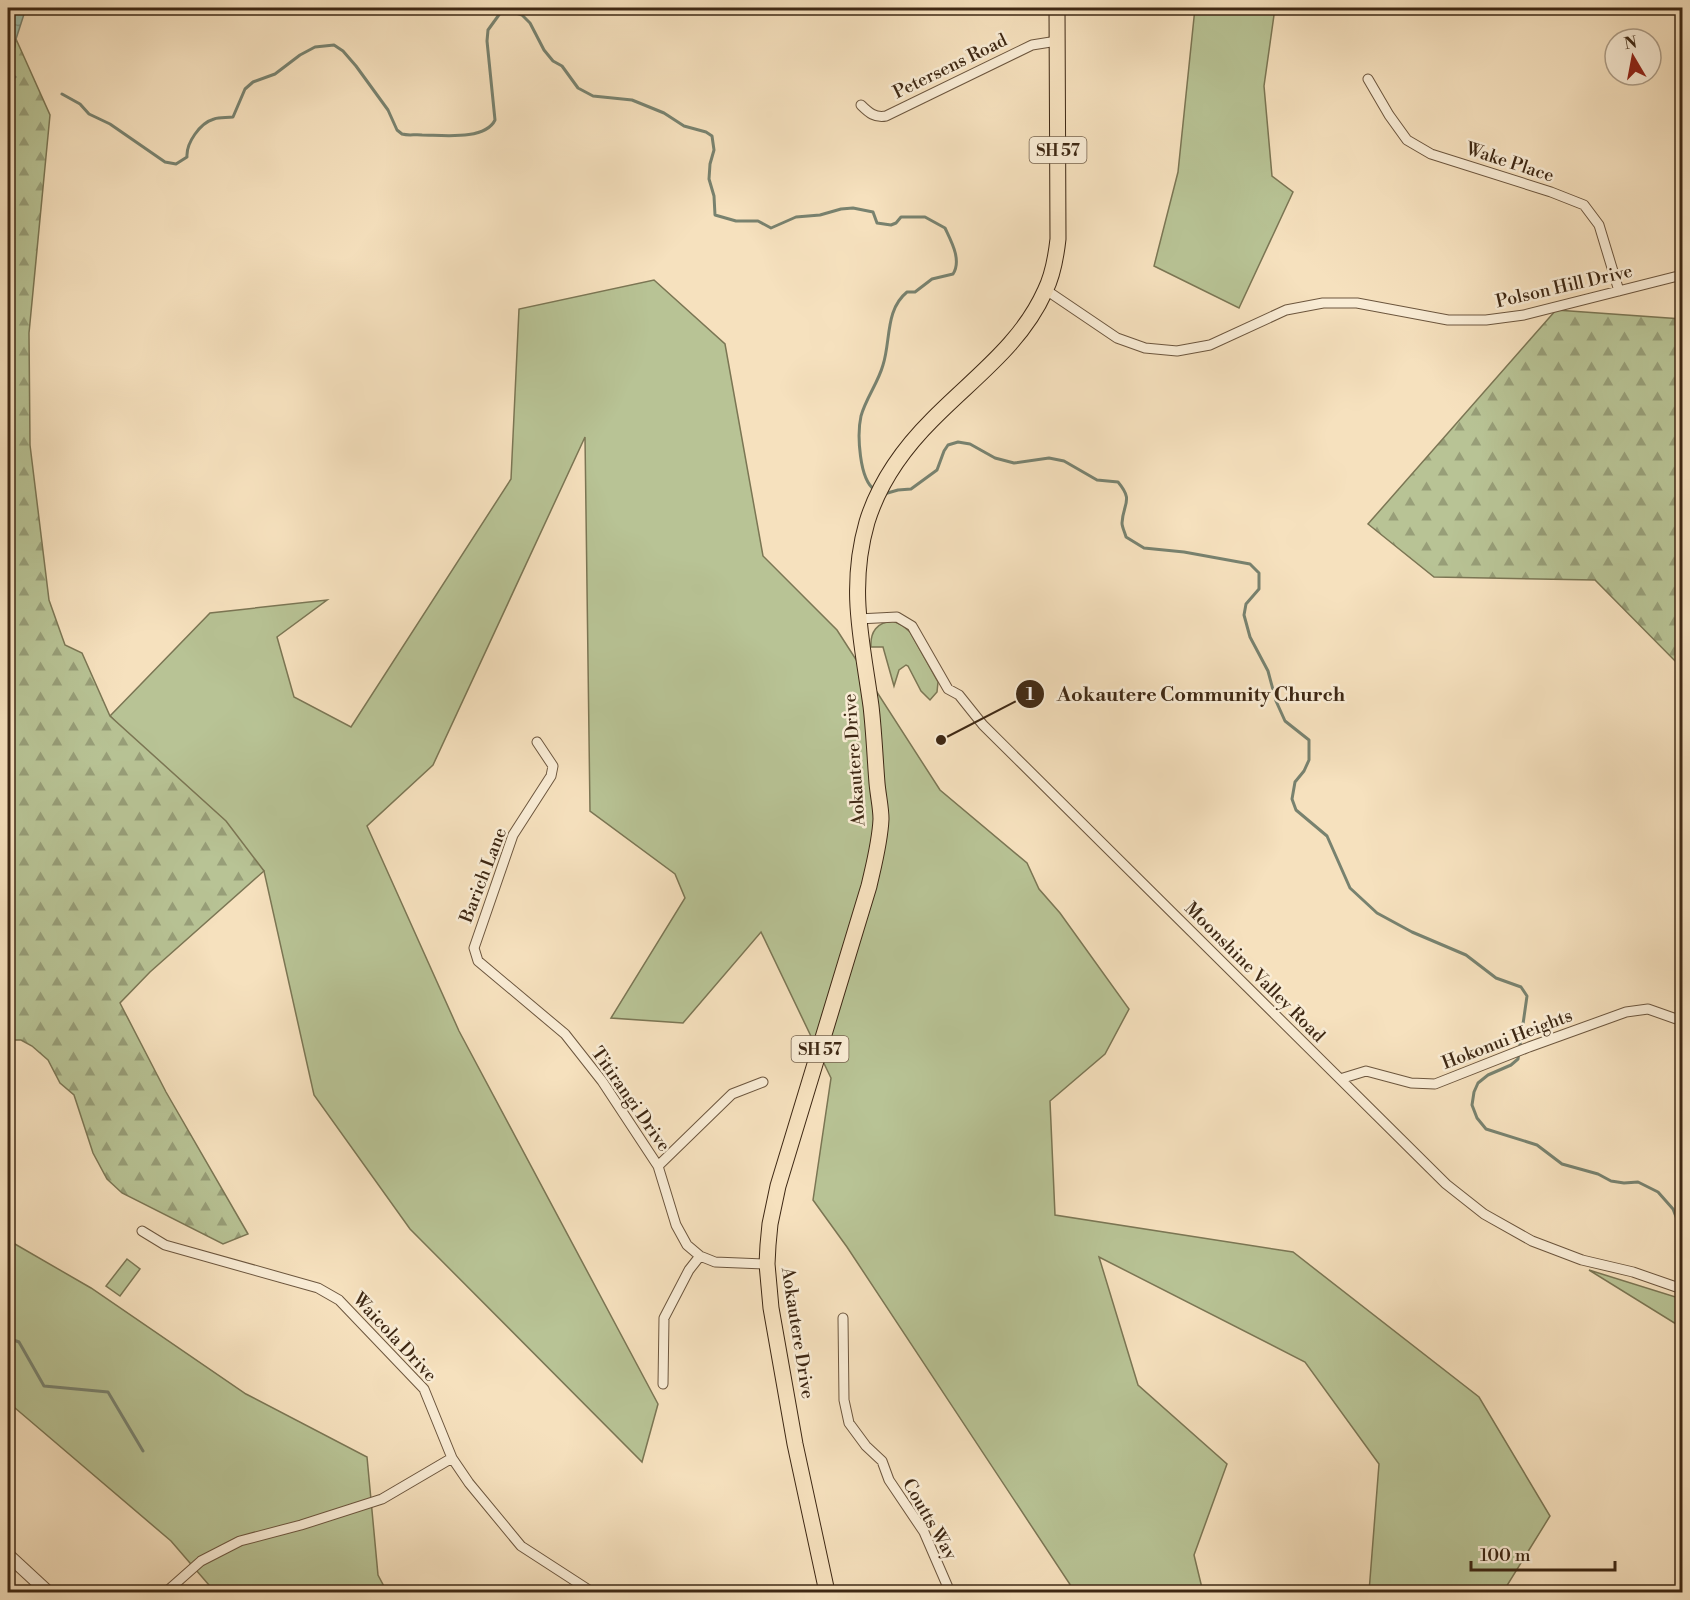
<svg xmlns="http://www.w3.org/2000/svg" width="1690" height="1600" viewBox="0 0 1690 1600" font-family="'Libre Bodoni',serif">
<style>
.grass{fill:#b8c395;stroke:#7b7654;stroke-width:1.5}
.forest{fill:url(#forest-firs);stroke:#7b7654;stroke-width:1.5}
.water{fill:url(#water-waves);stroke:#78826f;stroke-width:1.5}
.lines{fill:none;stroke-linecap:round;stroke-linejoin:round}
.stream{stroke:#78826f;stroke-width:3}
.minor-casing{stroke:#6c563e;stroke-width:11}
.tertiary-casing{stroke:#6c563e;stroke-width:14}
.trunk-casing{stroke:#3e2814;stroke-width:17}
.minor{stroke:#f9ecd5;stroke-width:9}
.tertiary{stroke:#f9ecd5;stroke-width:12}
.trunk{stroke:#f6e1be;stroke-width:15}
.labels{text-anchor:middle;stroke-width:5;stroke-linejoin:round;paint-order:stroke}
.shield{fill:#f9ecd5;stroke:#76634e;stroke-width:1.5}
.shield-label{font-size:16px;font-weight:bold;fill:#3e2814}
.street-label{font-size:18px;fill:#3e2814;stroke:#f9ecd5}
.leader{fill:none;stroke:#3e2814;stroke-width:2}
.callout-dot{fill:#3e2814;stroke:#f9ecd5;stroke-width:2}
.mark-label{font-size:18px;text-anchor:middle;font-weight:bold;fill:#fff}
.callout-label{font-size:20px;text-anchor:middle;font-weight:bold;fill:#3e2814;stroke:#f9ecd5;stroke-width:5;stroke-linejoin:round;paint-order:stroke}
</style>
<defs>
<pattern id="forest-firs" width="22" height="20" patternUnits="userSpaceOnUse" patternTransform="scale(1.5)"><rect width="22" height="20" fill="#b8c395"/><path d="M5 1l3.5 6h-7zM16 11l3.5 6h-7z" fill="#979e78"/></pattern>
<pattern id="water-waves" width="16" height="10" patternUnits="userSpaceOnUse" patternTransform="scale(1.5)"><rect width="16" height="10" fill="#9ebeab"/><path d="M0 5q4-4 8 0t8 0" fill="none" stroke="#829a8a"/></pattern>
</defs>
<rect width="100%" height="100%" fill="#f6e1be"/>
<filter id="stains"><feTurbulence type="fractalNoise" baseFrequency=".00333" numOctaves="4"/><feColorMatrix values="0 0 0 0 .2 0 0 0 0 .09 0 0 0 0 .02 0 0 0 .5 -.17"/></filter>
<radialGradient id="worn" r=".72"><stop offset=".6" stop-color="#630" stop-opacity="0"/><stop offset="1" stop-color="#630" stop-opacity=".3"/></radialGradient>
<path class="grass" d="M1195,8H1275L1264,86L1272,176L1293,192L1239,308L1154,266L1178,172Z
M654,280L725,344L763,556L837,630L940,790L1027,863L1039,889L1060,913L1129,1009L1105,1054L1050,1101L1055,1215L1293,1252L1479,1397L1550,1516L1503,1592H1369L1379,1464L1305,1362L1099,1257L1138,1385L1227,1464L1194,1555L1203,1592H1075L847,1247L813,1200L831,1078L761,932L683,1023L611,1018L685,898L675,874L590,811L585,437L433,765L367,826L459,1031L658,1404L642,1462L410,1229L314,1095L264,871L110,716L210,613L327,600L277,637L294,697L351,727L511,479L519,309Z
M893,621L902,625L910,632L938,682L937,692L930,700L921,691L908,666L906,665L899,670L894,686L883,647H871C870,632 877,622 893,621Z
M8,1240L91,1288L246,1394L367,1457L378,1575L387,1592H215L171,1541L8,1402Z
M127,1259L140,1269L120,1296L106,1286Z
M1589,1270L1682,1299V1335L1681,1327Z"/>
<path class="forest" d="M16,39L50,115L29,333L30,445L49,600L65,645L82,653L110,716L226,821L264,871L150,972L120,1003L166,1092L248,1234L223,1244L122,1193L107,1179L93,1153L74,1095L60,1083L48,1060L32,1046L21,1040H8V83Z
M1556,310L1682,319V668L1595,580L1434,577L1368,524Z"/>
<path class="water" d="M8,8H26L16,39L8,83Z"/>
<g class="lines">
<path class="stream" d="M8,75L15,77
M62,94L80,104L89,114L110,124L165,162L176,164L187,157C186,143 200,123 214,119C220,117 227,118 233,117L245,89L253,82L275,74L300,55L315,47L334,45L343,51L356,66L388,110L397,130L402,134C409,136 415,134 422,135C441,135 485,141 495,120L487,41L488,30L501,12L510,11L522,15L530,23L544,50L553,61L562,66L578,88L593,96L632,100L664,113L684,126L706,132L712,136L714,150L710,164L709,179L714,196L715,215L736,221H758L771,228L796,217L820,215L841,209L853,208L873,212L877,223L891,225L896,223L901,217H925L945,228C951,241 962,260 953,274L932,279L915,292H907C885,310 891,340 883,365C878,383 866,398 861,416C857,434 859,480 875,490
M884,494L898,490L911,489L937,470L944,451L948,445L958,442L970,444L995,458L1014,463L1049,458L1064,461L1097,480L1118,482C1134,501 1123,503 1122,523C1122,527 1125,533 1126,537L1144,548L1184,552L1250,564L1259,573V589L1246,604L1244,615L1250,637L1268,671L1276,701L1285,721L1309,740V760L1304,771L1295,782L1292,799L1296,810L1327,836L1350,888L1377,913L1412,932L1466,955L1496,978L1521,987L1527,996L1518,1059L1511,1065L1488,1075L1478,1083L1474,1092L1472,1105L1477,1118L1486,1129L1537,1145L1562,1164L1598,1174L1611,1181L1624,1183L1638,1182L1658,1192L1673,1209L1682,1232
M8,1338L19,1342L44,1386L108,1392L143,1451"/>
<g class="minor-casing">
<path id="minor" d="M1368,79L1389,115L1407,140L1431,154L1551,192L1584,205L1599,225L1619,291
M861,105C869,113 875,118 886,116L1032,45L1057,41
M1046,290L1117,338L1145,348L1177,351L1210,345L1286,310L1323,303H1357L1448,320H1486L1524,315L1682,275
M858,619L897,617L912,626L948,689L959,695L983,725L1446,1184L1484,1214L1532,1241L1582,1260L1633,1272L1682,1289
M537,742L553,766L551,776L513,835L474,948L478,961L565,1034L602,1081L658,1166L676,1225L687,1245L700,1256L715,1262L767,1264
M1340,1079L1366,1071L1411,1083L1435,1084L1529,1047L1626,1012L1648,1009L1682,1021
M658,1166L732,1094L763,1082
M142,1231L165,1245L318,1288L339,1300L424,1389L452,1458L469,1483L521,1546L592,1592
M843,1318L844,1400L849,1423L866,1446L882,1461L889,1480L924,1532L950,1592
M663,1384L664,1318L689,1270L700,1256
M166,1592L201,1561L240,1541L301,1525L382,1499L452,1458"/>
</g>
<g class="tertiary-casing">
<path id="tertiary" d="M8,1555L48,1592"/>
</g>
<g class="trunk-casing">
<path id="trunk" d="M827,1592L795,1444L771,1308L767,1264L768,1245L770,1224L778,1186L869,886C874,864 880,842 881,819C881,808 878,795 877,783C875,758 874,732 871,706C862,641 848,588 867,522C879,483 903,449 932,420C972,379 1021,345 1045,291C1053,275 1056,257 1058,239L1057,8"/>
</g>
<use href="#minor" class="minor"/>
<use href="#tertiary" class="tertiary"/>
<use href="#trunk" class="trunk"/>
</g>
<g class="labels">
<g class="shield">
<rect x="1029.5" y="137" width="57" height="26" rx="4.5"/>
<rect x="791.5" y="1036" width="57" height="26" rx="4.5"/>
</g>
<g class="shield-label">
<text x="1058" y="156">SH 57</text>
<text x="820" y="1055">SH 57</text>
</g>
<g class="street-label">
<text transform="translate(950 66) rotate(-26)" y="6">Petersens Road</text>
<text transform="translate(1510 162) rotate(18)" y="6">Wake Place</text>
<text transform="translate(1564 286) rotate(-13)" y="6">Polson Hill Drive</text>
<text transform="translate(854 760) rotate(-94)" y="6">Aokautere Drive</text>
<text transform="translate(483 875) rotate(-69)" y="6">Barich Lane</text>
<text transform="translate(1255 972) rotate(45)" y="6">Moonshine Valley Road</text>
<text transform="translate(1507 1039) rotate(-21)" y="6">Hokonui Heights</text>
<text transform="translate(631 1099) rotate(55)" y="6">Titirangi Drive</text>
<text transform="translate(798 1333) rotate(81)" y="6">Aokautere Drive</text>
<text transform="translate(395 1337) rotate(47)" y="6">Waicola Drive</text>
<text transform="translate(930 1519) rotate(60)" y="6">Coutts Way</text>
</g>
</g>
<path class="leader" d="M941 740L1030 694"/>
<g class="callout-dot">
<circle cx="941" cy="740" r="6"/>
<circle cx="1030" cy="694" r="15"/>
</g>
<g class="mark-label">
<text x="1030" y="700">1</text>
</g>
<g class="callout-label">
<text x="1201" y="701">Aokautere Community Church</text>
</g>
<rect width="1690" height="1600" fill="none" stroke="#f6e1be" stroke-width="30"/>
<rect x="9" y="9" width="1672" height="1582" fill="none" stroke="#3e2814" stroke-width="3"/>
<rect x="15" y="15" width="1660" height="1570" fill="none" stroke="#3e2814" stroke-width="1.5"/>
<g transform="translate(1633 57) rotate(350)"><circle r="28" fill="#f9ecd5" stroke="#ae9e88" stroke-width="1.5"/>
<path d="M0-4.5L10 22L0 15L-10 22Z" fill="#8f2418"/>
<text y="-9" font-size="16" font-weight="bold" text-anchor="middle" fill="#3e2814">N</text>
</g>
<path d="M1471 1561v9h144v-9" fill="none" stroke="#3e2814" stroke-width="3"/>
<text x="1480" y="1561" font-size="18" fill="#3e2814" stroke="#f9ecd5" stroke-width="4.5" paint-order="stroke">100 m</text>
<rect width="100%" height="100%" filter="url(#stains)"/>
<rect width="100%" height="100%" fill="url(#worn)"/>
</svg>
